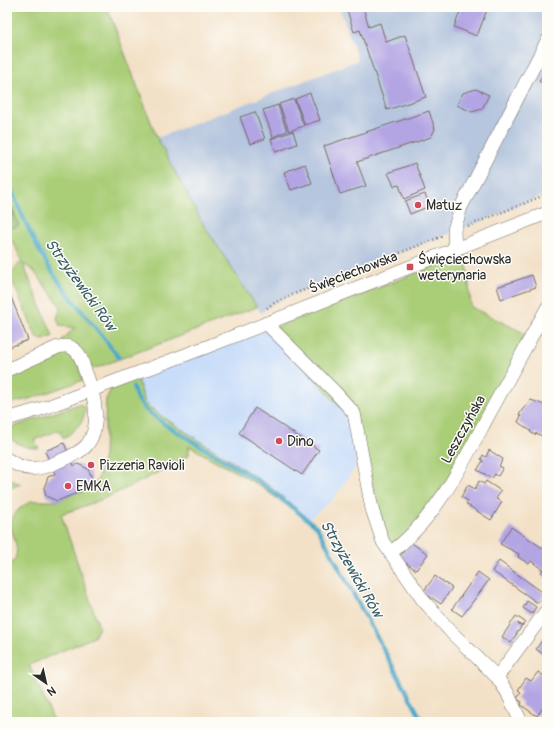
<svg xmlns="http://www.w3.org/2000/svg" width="554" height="729" viewBox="0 0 554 729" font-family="Pangolin,sans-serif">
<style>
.built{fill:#c8ddf9}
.industrial{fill:#b6c6de}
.green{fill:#aace78;stroke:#6a7c52}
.forest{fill:#87b168;stroke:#596e4a}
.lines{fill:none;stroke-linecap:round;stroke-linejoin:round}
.stream{stroke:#4ba9ca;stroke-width:4}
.building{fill:#b3a5e4}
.minor-casing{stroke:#716b62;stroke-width:14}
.path{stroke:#716b62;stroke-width:2.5;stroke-dasharray:1 3;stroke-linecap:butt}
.minor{stroke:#fff;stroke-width:13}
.poi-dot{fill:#d1495b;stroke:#fdfcf7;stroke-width:1.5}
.labels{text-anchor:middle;stroke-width:3;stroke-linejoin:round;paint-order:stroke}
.poi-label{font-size:14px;fill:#2b2b2b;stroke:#fdfcf7;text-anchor:start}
.street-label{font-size:14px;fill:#2b2b2b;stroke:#fdfcf7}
.water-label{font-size:15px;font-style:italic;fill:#385d6b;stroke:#fdfcf7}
</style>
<rect width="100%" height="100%" fill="#fdfcf7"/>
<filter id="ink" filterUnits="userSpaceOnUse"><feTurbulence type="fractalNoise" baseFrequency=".025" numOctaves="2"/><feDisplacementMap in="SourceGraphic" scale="8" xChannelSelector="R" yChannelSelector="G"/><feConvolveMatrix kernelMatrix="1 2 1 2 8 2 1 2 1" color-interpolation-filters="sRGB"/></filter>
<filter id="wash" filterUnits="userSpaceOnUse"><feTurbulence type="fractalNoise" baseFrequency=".012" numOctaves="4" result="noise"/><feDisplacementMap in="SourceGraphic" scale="16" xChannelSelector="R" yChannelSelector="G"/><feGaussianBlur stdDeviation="0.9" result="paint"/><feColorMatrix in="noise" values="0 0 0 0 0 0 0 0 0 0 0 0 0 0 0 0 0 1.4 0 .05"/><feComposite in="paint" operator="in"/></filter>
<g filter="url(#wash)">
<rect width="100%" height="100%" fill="#f3e1c7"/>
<path class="built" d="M266,323L348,405L357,465L333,499L308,520L265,483L161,416L145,403L136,373Z"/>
<path class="industrial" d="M339,7H547V194L490,218L294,294L272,304L261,313L203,224L157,138L358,60Z"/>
<path class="green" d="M7,7H107L157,138L203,224L257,307L93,369L62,340L75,328L60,326L57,318L61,307L33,270L23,264L53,336L44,340L37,338L11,278C12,271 15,266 22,262L14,243L7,238V229L19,225L7,195Z
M466,254L471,307L532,337L464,461L390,553L357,426L271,329Z
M61,352C78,355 78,366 83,380L29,399L7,404V371Z
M136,373L145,403L161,416L265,483L308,518L317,527L257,484L189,446V455C147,479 107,500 61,514L99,627L94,637L29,665L53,719L46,722H7V566C25,557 13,537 9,522L19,509L31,501H57L87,489L98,479L104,456L106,399L111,389Z
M79,404L85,407C86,422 74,430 64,439L59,430L34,440L39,448C27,449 18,444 8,437L7,432L10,428Z
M7,476L11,480L21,484L7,489Z"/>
<path class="forest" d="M7,195L19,226L7,229Z"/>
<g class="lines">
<path class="stream" d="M7,180C21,212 34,245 53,273C73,303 98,329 119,358
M133,387L136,397L146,410L164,424L258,481L317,527L423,722"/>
</g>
<g id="blocks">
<path class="building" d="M346,7H363L369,27L380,23L386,42L405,35L426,97L387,110L360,30L354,32Z
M462,7H488L477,36L454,27Z
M545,72L547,74V86L539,81Z
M476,89L489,95L482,109L472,112L457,105L463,93Z
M310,93L320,120L305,125L295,99Z
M294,99L304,126L289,131L279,104Z
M278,105L287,131L273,137L263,110Z
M429,111L435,129L431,137L357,162L366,186L340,194L324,146Z
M255,112L265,139L250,144L240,117Z
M293,131L297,144L276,152L271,139Z
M415,163L425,190L404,199L399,185L394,186L388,173Z
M305,164L312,183L291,190L284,172Z
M425,194L430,206L410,214L405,201Z
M532,275L536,287L501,299L497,287Z
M7,287L28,340L7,348Z
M531,400L547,406V433L544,437L536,433L535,435L530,432L531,431L518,422L521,416L519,415L522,410Z
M255,408L319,450L302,475L239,433Z
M64,443L74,466L78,464L88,469L92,478L87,489L57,501L46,496L44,488L48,477L55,474L45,451Z
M489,450L503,459L499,466L503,468L498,476L495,474L492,478L477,470L483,461L481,459L483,455L486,457Z
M479,481L484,484L486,481L501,491L496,499L502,502L491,520L466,504L468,501L461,497L468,485L475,489Z
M511,527L547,551V577L541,573L543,570L531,561L529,564L518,557L519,554L500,544Z
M410,542L428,554L416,570L399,558Z
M499,561L545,594L538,603L492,571Z
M478,572L489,580L462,616L452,609Z
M435,576L452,588L441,604L423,592Z
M527,601L536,607L532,614L523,608Z
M516,616L525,622L522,626L518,623V624L521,627L511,643L502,637Z
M547,633V657L536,649Z
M538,672L547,678V702L537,716L521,705L522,702L517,699L521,692L518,690L526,678L531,681Z"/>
</g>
</g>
<g filter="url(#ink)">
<use href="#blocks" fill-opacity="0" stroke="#716b62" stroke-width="1"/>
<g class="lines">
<g class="minor-casing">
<path id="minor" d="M455,250L454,230L461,207L547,41
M266,323L335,392L354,413L372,509L383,542L423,600L451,632L497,677L507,692L521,722
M7,370L58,347C63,346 68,345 72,348C80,352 82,361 84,368C93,390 103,424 87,445C79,454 66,458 55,463C37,471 24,471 7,459
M7,419L44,408L209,346L547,213
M390,553C435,520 461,467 487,418C507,382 527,345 547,308
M497,677L547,610"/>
</g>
<path class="path" d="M468,226L547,194
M267,308L272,304L294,294L443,236"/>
<use href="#minor" class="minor"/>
</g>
</g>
<g class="poi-dot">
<circle cx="418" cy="205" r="4"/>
<rect x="406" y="263" width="8" height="8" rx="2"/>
<circle cx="279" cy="441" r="4"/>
<circle cx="91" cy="465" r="4"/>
<circle cx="68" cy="486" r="4"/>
</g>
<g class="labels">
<g class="poi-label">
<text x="426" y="210">Matuz</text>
<text x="418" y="264">Święciechowska<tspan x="418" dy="16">weterynaria</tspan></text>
<text x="287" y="446">Dino</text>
<text x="99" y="470">Pizzeria Ravioli</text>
<text x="76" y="491">EMKA</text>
</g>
<g class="street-label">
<text transform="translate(353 272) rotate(-21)" y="5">Święciechowska</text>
<text transform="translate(463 429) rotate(-61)" y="5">Leszczyńska</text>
</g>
<g class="water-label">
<text transform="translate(81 285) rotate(54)" y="5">Strzyżewicki Rów</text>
<text transform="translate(352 569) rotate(60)" y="5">Strzyżewicki Rów</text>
</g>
</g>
<rect width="554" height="729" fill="none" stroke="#fdfcf7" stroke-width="24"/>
<g transform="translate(46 683) rotate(146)" stroke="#fdfcf7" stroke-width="3" paint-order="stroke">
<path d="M0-3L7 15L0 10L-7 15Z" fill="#2b2b2b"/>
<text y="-6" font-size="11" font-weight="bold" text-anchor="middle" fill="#2b2b2b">N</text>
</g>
</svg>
